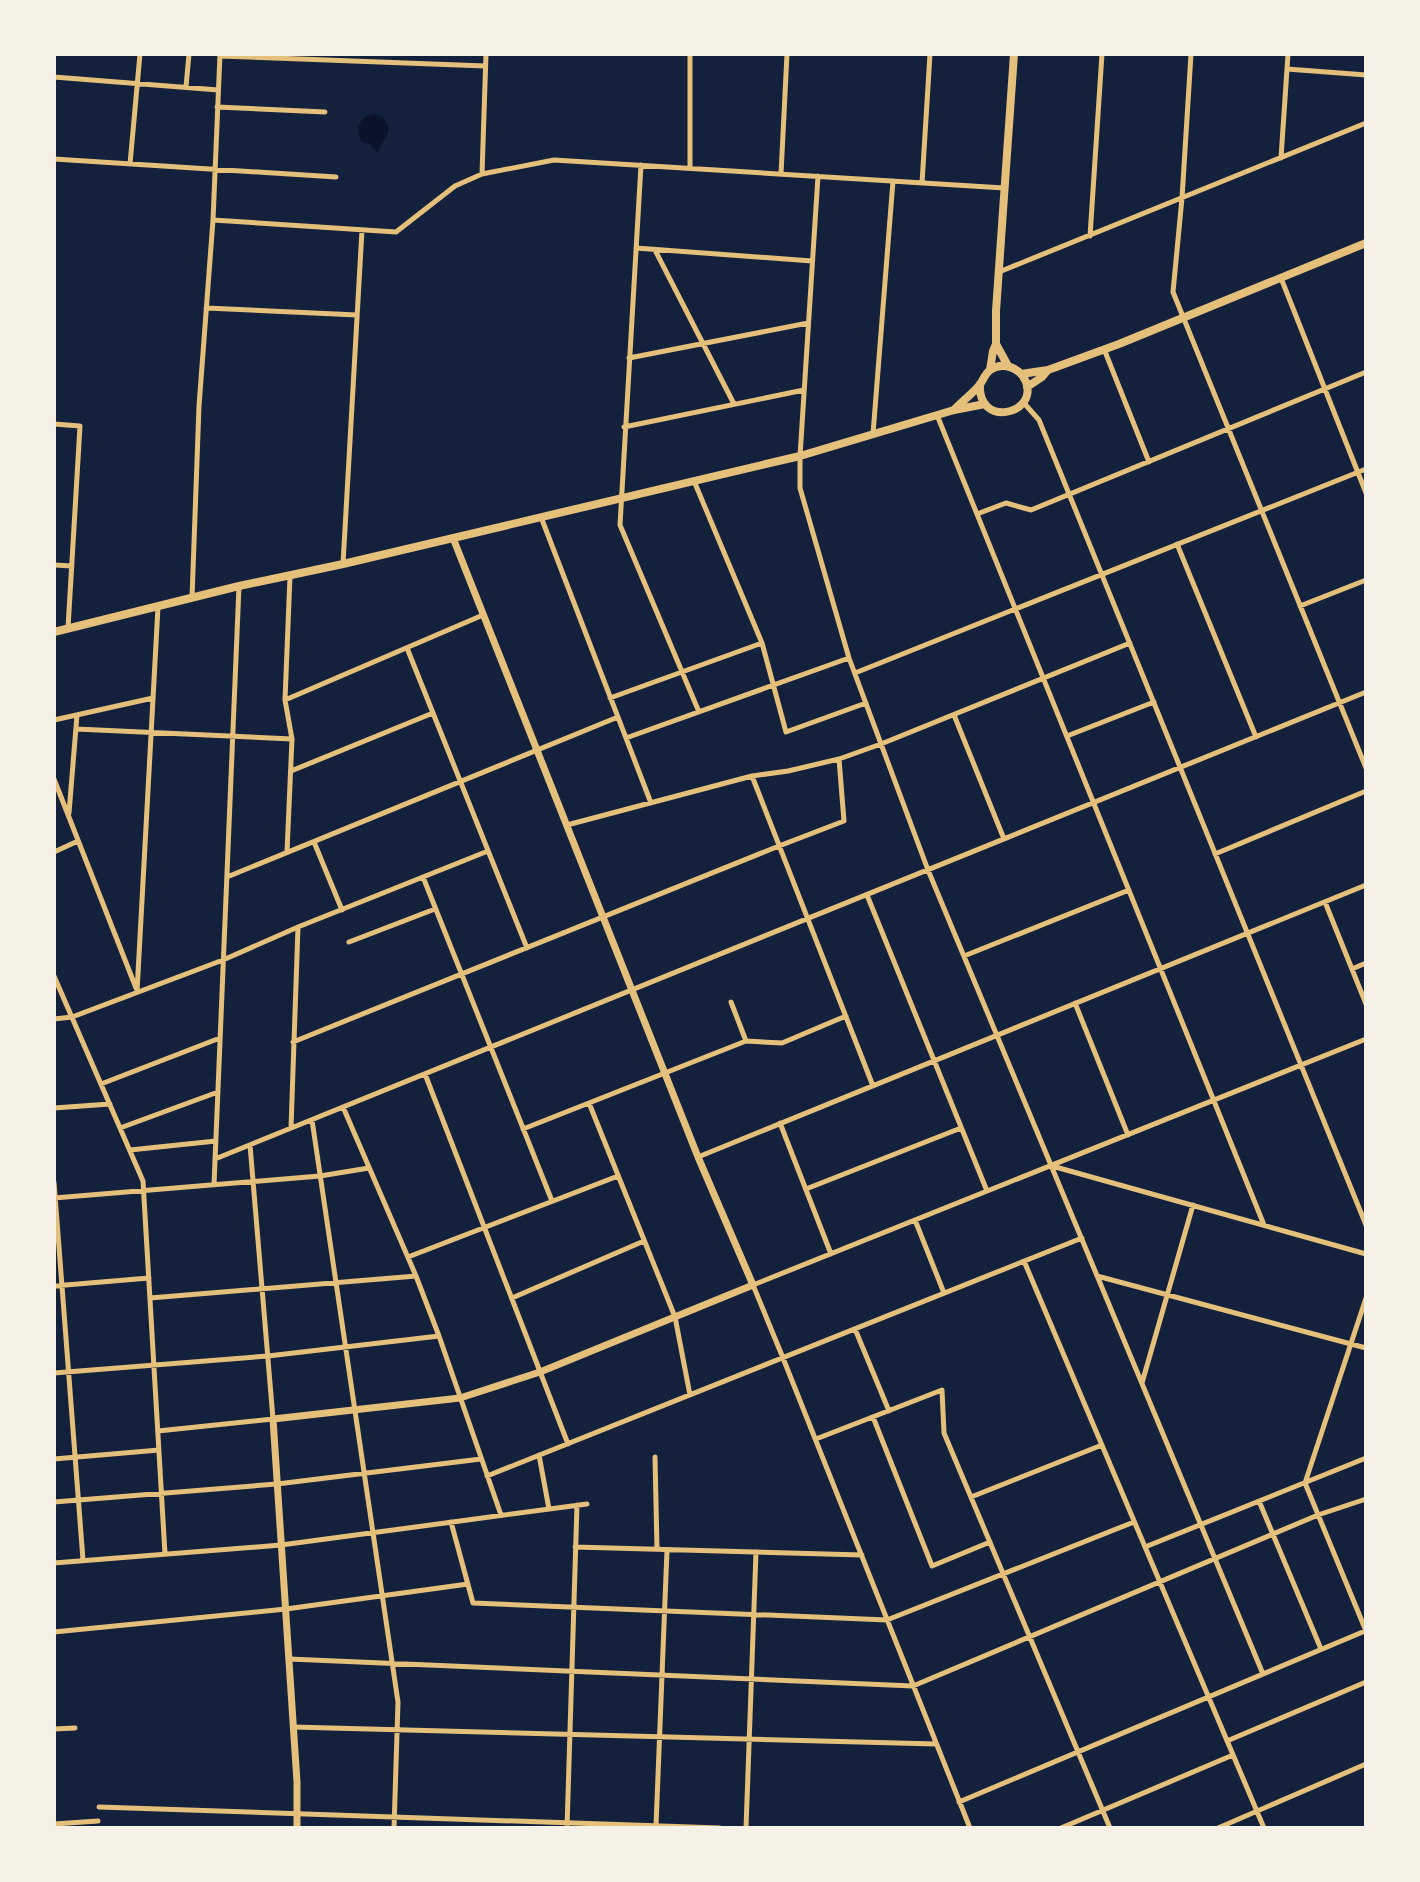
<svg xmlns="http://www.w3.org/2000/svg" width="1420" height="1882" viewBox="0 0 1420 1882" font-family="'Work Sans',sans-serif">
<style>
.water{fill:#0b132b}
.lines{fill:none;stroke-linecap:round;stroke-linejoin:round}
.minor{stroke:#e5c07b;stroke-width:5}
.secondary{stroke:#e5c07b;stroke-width:7}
.primary{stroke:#e5c07b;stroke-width:8}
.trunk{stroke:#e5c07b;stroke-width:8}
</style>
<rect width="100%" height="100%" fill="#14213d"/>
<path class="water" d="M373,114C383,116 387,120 389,130L377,153L370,144L362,142C355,129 358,118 373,114Z"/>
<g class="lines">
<path class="minor" d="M690,54V168
M1191,54L1182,198L1173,292L1366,768
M220,56L485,66
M1287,69L1366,75
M54,77L218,90
M186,87L189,54
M217,107L325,112
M1281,158L1288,54
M54,159L336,177
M130,164L140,54
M641,165L620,525L699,712
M482,174L486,54
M781,174L787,54
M818,176L800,456V488L849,658L928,870L1263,1674
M922,183L930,54
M213,220L396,232L455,186L482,174L554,160L1004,188
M1090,236L1102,54
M636,248L812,261
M655,250L734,404
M999,272L1366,123
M1281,278L1366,493
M206,308L357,315
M1104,349L1149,462
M629,358L808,323
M1023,402L1039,420L1366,1225
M937,415L1264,1225
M54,424L80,426L68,628
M624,427L804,390
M873,434L893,181
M694,481L762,643L786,732L866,703
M977,514L1006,503L1031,510L1366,372
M541,517L651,803
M1177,544L1256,737
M343,564L362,230
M54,565L72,566
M192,598L199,406L213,220L220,54
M1300,606L1366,580
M407,648L527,948
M855,673L1366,469
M610,698L762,643
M285,700L483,615
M954,715L1004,839
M54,720L153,698
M76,729L292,739
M1067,736L1154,702
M626,738L849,658
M291,771L433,713
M752,776L873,1086
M54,779L136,988
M69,813L77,715
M567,825L752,776L788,771L839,759L881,744L1130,643
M314,842L342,910
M54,852L78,841
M287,852L292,739L285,700L290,576
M1215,854L1366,791
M227,877L618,717
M423,877L552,1201
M867,895L987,1191
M1325,902L1366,1004
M349,942L435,909
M964,956L1129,890
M1352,969L1366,963
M54,976L143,1181L165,1554
M137,992L158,607
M731,1002L746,1041
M1075,1003L1128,1135
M54,1019L72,1017L223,960L298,927L488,851
M293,1042L779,846L844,821L839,759
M425,1074L568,1444
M101,1084L220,1038
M589,1103L675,1317L690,1395
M343,1107L416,1276L439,1336L501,1515
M54,1108L110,1104
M312,1120L398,1702L394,1828
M780,1123L831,1254
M120,1128L218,1092
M291,1128L298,927
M523,1129L746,1041L782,1043L846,1016
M130,1150L216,1141
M698,1157L1366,885
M215,1159L1366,692
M1052,1166L1366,1254
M54,1182L83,1560
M214,1185L239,586
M806,1189L961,1128
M54,1198L320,1176L369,1168
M915,1220L944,1293
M408,1257L618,1176
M1024,1261L1264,1828
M1097,1276L1366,1348
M54,1286L149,1278
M150,1298L416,1276
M512,1298L644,1241
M1366,1298L1305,1483L1366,1631
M855,1329L889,1411
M54,1373L268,1356L439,1336
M1142,1383L1193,1205
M873,1417L932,1566L990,1542
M158,1431L273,1419L250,1145
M816,1439L942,1390L944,1433L1110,1828
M539,1455L549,1509
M655,1457L657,1549
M54,1459L159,1450
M487,1476L1082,1238
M971,1497L1102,1445
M1259,1501L1321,1649
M54,1502L277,1484L481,1459
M451,1522L473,1603L887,1620L1134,1522
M575,1547L862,1555
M1145,1547L1366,1458
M54,1563L281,1545L587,1504
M54,1632L286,1609L468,1584
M289,1659L913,1686L1318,1515L1366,1499
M293,1727L936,1744
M54,1729L75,1728
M1227,1741L1366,1682
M959,1802L1365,1631
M99,1807L720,1828
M54,1824L98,1821
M656,1826L667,1550
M567,1828L577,1505
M746,1828L756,1552
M970,1828L783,1358L753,1285L1366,1039
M1061,1828L1233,1755
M1218,1828L1366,1764"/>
<path class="secondary" d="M297,1828V1782L273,1419L460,1398L540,1372L753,1285L698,1157L453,538"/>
<path class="primary" d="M996,344L1008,366
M990,370L993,351L996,344V311L1014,54"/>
<path class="trunk" d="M1021,374L1048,370L1119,344L1366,243
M1027,387L1042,377L1048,370
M954,410C962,401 975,392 981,383C984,378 985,374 990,370C1003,361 1021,368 1026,382C1038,415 977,428 980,384
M54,632L239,586L343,564L800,456L954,410L985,404"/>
</g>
<rect width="1420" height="1882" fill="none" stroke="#f6f1e7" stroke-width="112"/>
</svg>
